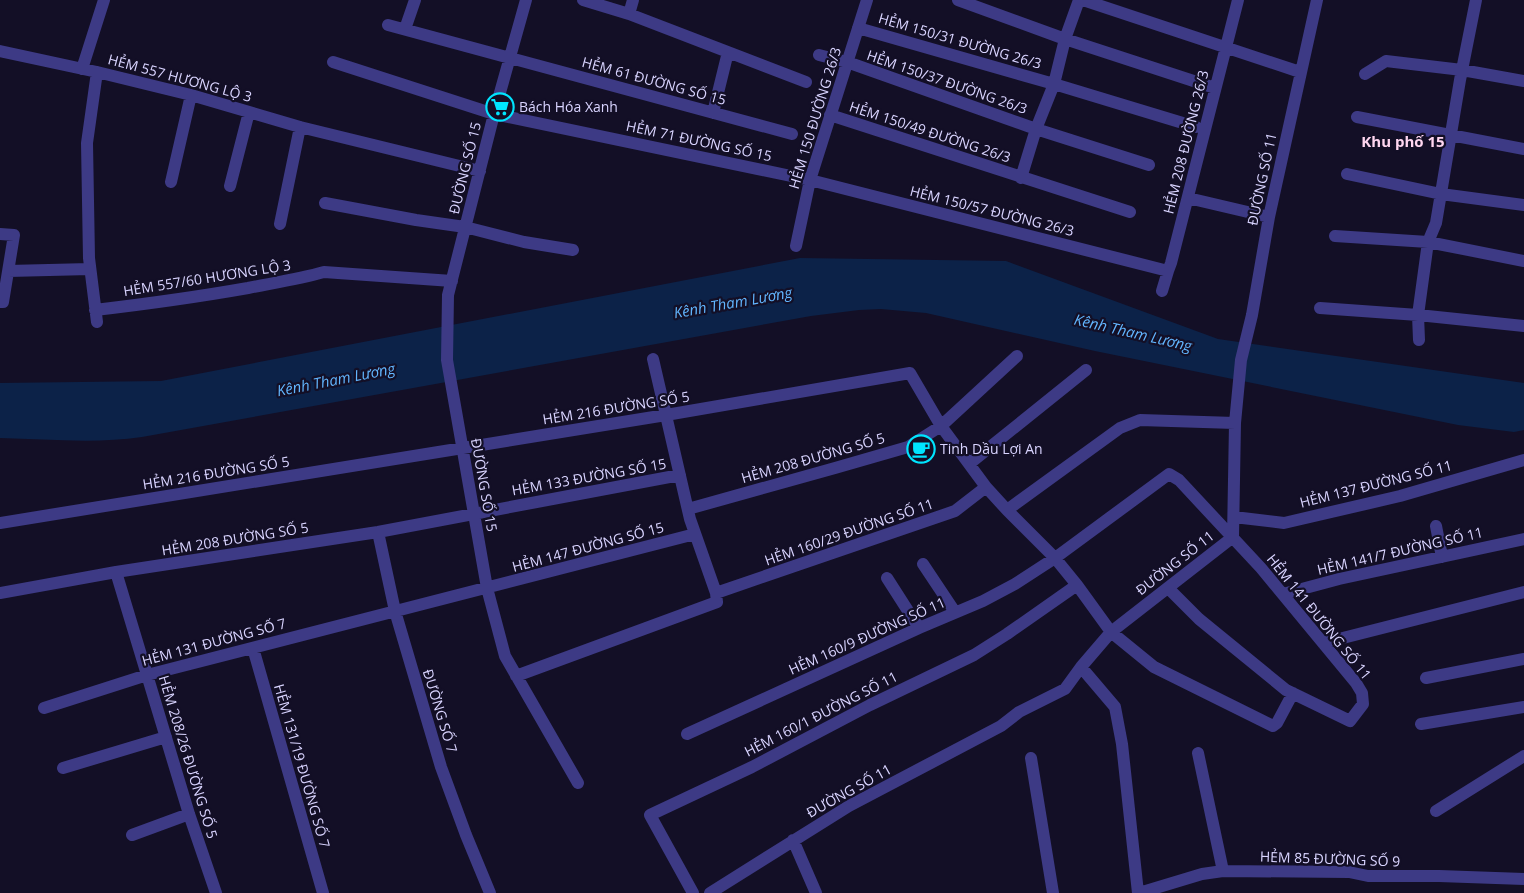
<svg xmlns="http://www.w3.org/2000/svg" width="1524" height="893" viewBox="0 0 1524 893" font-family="'Open Sans',sans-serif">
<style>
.water{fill:#0c2248}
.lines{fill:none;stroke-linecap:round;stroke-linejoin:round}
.minor{stroke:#3d3a85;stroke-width:12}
.labels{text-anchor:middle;stroke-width:4.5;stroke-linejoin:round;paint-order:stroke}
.street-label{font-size:14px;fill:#d9d4ff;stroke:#130f26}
.poi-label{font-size:14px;fill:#d9d4ff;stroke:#130f26;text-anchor:start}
.neighbourhood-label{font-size:15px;font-weight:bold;fill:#ffd6f0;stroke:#130f26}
.water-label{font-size:15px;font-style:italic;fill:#62b6ff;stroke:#130f26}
</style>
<rect width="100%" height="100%" fill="#130f26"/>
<path class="water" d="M800,258L1006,261L1218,339L1524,383V430L1514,432L1458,425L1095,351L926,313L881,309L859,310L811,316L142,437C95,444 47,439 0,438V383L161,381Z"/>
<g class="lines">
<path class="minor" d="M526,0L494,114L448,295L447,360L487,588L505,656L578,783
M583,0L629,14L806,82
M958,0L1065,39L1215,88
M1083,0L1300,72
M629,14L633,0
M388,25L792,134
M858,28L1054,84L1196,127
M405,29L415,0
M0,51L97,72L191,95L300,127L480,171
M819,55L847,62L1036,129L1149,165
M333,62L494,114L810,180L1168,271
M82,69L104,0
M1365,74L1386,61L1462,70L1524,81
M713,113L728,52
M830,115L1130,212
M1357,117L1524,149
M1347,174L1441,194L1524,205
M1021,178L1036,129L1054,84L1065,39L1079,0
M171,182L191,95
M230,186L249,112
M1188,198L1269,217
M325,203L416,220L465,227L524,242L573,250
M280,224L300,127
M0,234L14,235L3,302H0
M1335,236L1428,242L1524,261
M796,246L810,180L867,0
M8,271L90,269
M1162,291L1168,271L1171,263L1238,0
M1320,308L1418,315L1524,326
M95,310C146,304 197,297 248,288C273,283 299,279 324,272L452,281
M97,322L89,258L87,143L97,72
M1419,340L1418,315L1428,242L1436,223L1460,80L1476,0
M969,464L1086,370
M688,509L835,468L908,447L941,426L1017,356
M1007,510L1120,428L1140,420L1235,423
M1234,517L1284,523L1400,496L1524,460
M0,523L666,415L910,373L941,426L986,487L1007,510L1055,558L1077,585L1111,632L1154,667L1273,726L1277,723L1293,693
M1436,526L1442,557
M378,532L395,611L441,767L466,835L490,893
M923,564L955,612
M116,572L189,814L216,893
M887,578L919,628
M0,593L116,572L378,532L680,475
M716,593L955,511L986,487
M1283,594L1339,579L1524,539
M1323,643L1524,592
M253,648L323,893
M1081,667L1115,707L1122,744L1138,893
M516,676L717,602L716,593L690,519L653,359
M1426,678L1524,659
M44,708L147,675L695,534
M1421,724L1524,707
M687,734L919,628L983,601L1015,584L1055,558L1169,474L1179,480L1261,568L1356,683L1362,693L1363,704L1350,721L1286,690L1199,619L1168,588
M1198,753L1223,871
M1031,758L1053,893
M63,768L166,737
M1436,811L1524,756
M132,835L189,814
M793,840L816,893
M693,893L650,815L752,767L870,705L974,655L1007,634L1077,585
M710,893L849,806L1001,726L1019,712L1065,689L1081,667L1111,632L1233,537L1235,423L1241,360L1252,315L1269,217L1317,0
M1139,893L1202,874L1223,871L1349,872L1368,876H1439L1524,879"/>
</g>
<defs>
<g id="supermarket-ring" transform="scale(1.4375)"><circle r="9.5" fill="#130f26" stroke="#00e5ff" stroke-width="1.5"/><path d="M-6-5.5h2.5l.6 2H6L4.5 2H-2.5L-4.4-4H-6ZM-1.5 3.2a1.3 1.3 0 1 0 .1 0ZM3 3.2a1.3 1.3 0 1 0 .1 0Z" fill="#00e5ff"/></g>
<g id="cafe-ring" transform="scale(1.4375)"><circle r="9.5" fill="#130f26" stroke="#00e5ff" stroke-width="1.5"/><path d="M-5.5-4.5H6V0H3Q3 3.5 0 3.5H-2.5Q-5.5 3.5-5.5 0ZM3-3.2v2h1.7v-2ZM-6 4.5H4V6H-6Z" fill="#00e5ff"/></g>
</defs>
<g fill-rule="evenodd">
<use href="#supermarket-ring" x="500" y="107"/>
<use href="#cafe-ring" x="921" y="449"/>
</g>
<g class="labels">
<g class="street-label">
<text transform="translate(960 41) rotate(16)" y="5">HẺM 150/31 ĐƯỜNG 26/3</text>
<text transform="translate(180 78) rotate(15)" y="5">HẺM 557 HƯƠNG LỘ 3</text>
<text transform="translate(654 81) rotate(15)" y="5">HẺM 61 ĐƯỜNG SỐ 15</text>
<text transform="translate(947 82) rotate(19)" y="5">HẺM 150/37 ĐƯỜNG 26/3</text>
<text transform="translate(815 118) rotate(-73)" y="5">HẺM 150 ĐƯỜNG 26/3</text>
<text transform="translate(930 132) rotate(18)" y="5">HẺM 150/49 ĐƯỜNG 26/3</text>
<text transform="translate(699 141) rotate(12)" y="5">HẺM 71 ĐƯỜNG SỐ 15</text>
<text transform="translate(1186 142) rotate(-76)" y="5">HẺM 208 ĐƯỜNG 26/3</text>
<text transform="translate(465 168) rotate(-76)" y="5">ĐƯỜNG SỐ 15</text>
<text transform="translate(1262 179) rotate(-78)" y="5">ĐƯỜNG SỐ 11</text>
<text transform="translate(992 211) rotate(14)" y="5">HẺM 150/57 ĐƯỜNG 26/3</text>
<text transform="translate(207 278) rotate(-9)" y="5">HẺM 557/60 HƯƠNG LỘ 3</text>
<text transform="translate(616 408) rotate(-9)" y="5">HẺM 216 ĐƯỜNG SỐ 5</text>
<text transform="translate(813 458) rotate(-16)" y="5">HẺM 208 ĐƯỜNG SỐ 5</text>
<text transform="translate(216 473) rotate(-9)" y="5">HẺM 216 ĐƯỜNG SỐ 5</text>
<text transform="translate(589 477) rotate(-10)" y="5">HẺM 133 ĐƯỜNG SỐ 15</text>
<text transform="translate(1376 484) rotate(-14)" y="5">HẺM 137 ĐƯỜNG SỐ 11</text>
<text transform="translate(484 485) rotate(80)" y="5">ĐƯỜNG SỐ 15</text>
<text transform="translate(849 532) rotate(-19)" y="5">HẺM 160/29 ĐƯỜNG SỐ 11</text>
<text transform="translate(235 539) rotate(-9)" y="5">HẺM 208 ĐƯỜNG SỐ 5</text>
<text transform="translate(588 547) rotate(-15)" y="5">HẺM 147 ĐƯỜNG SỐ 15</text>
<text transform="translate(1400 551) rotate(-13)" y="5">HẺM 141/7 ĐƯỜNG SỐ 11</text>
<text transform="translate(1175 563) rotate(-38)" y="5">ĐƯỜNG SỐ 11</text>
<text transform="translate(1319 617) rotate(51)" y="5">HẺM 141 ĐƯỜNG SỐ 11</text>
<text transform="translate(867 636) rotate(-24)" y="5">HẺM 160/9 ĐƯỜNG SỐ 11</text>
<text transform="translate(214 642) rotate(-15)" y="5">HẺM 131 ĐƯỜNG SỐ 7</text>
<text transform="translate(440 711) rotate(73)" y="5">ĐƯỜNG SỐ 7</text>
<text transform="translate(821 714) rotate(-27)" y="5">HẺM 160/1 ĐƯỜNG SỐ 11</text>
<text transform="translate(188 757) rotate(73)" y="5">HẺM 208/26 ĐƯỜNG SỐ 5</text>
<text transform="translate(302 766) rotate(74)" y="5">HẺM 131/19 ĐƯỜNG SỐ 7</text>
<text transform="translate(849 791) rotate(-29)" y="5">ĐƯỜNG SỐ 11</text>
<text transform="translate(1330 859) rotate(2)" y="5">HẺM 85 ĐƯỜNG SỐ 9</text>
</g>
<g class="poi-label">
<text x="519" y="112">Bách Hóa Xanh</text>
<text x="940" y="454">Tinh Dầu Lợi An</text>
</g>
<g class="neighbourhood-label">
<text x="1403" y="147">Khu phố 15</text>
</g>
<g class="water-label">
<text transform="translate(733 303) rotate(-10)" y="5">Kênh Tham Lương</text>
<text transform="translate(1133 333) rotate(13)" y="5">Kênh Tham Lương</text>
<text transform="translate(336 380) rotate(-11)" y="5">Kênh Tham Lương</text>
</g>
</g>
</svg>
